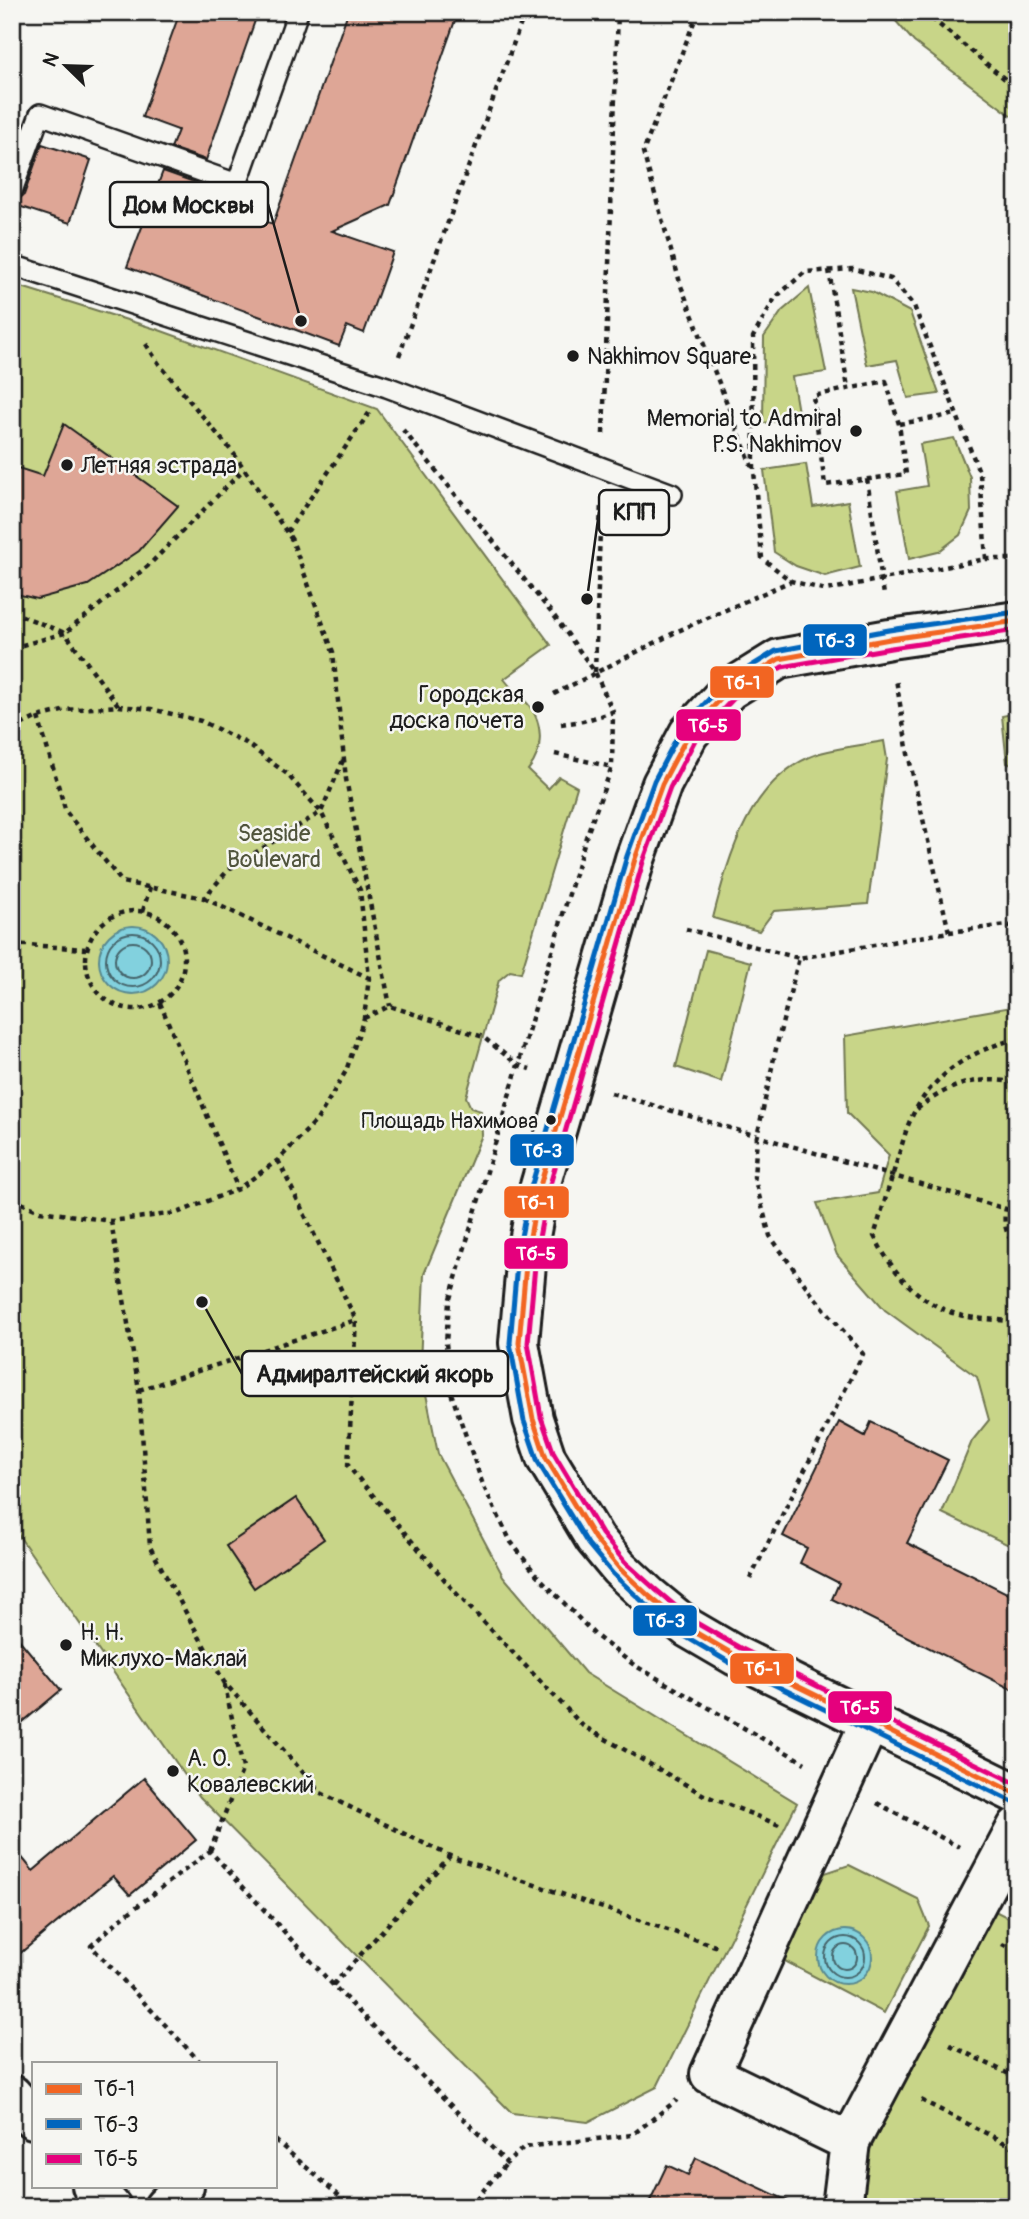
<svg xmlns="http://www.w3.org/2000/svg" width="1029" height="2219" viewBox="0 0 1029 2219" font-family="Pangolin,sans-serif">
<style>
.green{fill:#c8d588;stroke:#727852;stroke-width:2}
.water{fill:#82d1de;stroke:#598990;stroke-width:2}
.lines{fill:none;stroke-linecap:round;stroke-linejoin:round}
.shore{stroke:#45646a;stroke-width:2}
.building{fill:#dea696;stroke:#1c1c1c;stroke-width:2}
.lane-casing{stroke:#1c1c1c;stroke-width:24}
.street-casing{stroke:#1c1c1c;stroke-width:44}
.secondary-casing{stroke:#1c1c1c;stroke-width:44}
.path{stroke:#1c1c1c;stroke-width:4.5;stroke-dasharray:5 5;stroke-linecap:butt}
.lane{stroke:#f6f6f2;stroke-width:19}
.street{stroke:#f6f6f2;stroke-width:38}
.secondary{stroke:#f6f6f2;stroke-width:38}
.bus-1-casing{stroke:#f6f6f2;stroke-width:10}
.bus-2-casing{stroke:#f6f6f2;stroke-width:10}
.bus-3-casing{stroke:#f6f6f2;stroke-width:10}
.bus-1{stroke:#f26522;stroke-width:5}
.bus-2{stroke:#0065bd;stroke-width:5}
.bus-3{stroke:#e5007d;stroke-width:5}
.poi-dot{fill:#1c1c1c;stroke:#f6f6f2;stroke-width:2.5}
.labels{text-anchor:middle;stroke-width:5;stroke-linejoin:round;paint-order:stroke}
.bus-label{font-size:21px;fill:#1c1c1c;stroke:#f6f6f2;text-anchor:end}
.poi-label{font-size:23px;fill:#1c1c1c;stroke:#f6f6f2;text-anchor:start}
.park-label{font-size:23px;fill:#50543c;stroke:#f6f6f2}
.leader{fill:none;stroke:#1c1c1c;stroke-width:2.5}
.callout-dot{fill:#1c1c1c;stroke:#f6f6f2;stroke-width:2.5}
.callout{fill:#f6f6f2;stroke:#1c1c1c;stroke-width:2.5}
.callout-label{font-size:24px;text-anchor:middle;font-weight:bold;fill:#1c1c1c}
.line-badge{stroke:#f6f6f2;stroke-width:2.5}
.badge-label{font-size:19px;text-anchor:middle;font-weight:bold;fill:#fff}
</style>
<rect width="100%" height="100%" fill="#f6f6f2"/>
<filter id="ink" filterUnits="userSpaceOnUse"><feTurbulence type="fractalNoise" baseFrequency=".0143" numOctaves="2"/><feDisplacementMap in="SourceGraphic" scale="14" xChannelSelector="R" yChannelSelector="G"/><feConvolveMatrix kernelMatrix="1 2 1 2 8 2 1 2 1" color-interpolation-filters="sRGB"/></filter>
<g filter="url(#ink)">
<path class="green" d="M888,12H1010L1017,18V120L914,42Z
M12,284L159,330L377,409L551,645L504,679C510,687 516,693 523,699C544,718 545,750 528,770L548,789L559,777L577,787L521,973L510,971L499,980L466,1097L471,1108L481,1111L482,1135L424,1274L420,1364L438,1454L503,1576L585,1673L797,1803L657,2087L588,2122L512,2113L200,1797L12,1526Z
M809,288L826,372L792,377L799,418L763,423L764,337L782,311Z
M851,288L872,292L910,312L939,394L908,398L897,360L867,365Z
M954,438L970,477L971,511L960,535L938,552L909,559L897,491L927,486L920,444Z
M806,464L813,507L848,501L860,567L825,576L796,566L774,552L764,470Z
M1017,713V767L1007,763L1002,716Z
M884,741L887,759L868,904L774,911L759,931L713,918C729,855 750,776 820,753C841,747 863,745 884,741Z
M706,950L751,962L721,1082L676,1067Z
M1017,1006V1549L942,1513L972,1441L989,1420L977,1377L885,1310L837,1255L817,1203L878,1193L889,1155L847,1113L845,1036Z
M849,1865L918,1899L929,1926L884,2013L781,1959L825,1873Z
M993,1910L1017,1922V2207H862L859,2171Z"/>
<path class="water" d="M99 960a34 34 0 1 1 68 0a34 34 0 1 1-68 0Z
M818 1957a27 27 0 1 1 54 0a27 27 0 1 1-54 0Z"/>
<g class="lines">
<path class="shore" d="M106 960a27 27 0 1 1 54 0a27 27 0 1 1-54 0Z
M115 960a18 18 0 1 1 36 0a18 18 0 1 1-36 0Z
M825 1957a20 20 0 1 1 40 0a20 20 0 1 1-40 0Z
M833 1957a12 12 0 1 1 24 0a12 12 0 1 1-24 0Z"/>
</g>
<path class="building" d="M180,12H258L206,160L171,148L178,130L142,117Z
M348,12H458L390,205L332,231L393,252L364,333L347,326L339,346L127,267L163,171L197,183L193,195L273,224Z
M42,144L91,160L70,223L12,204L24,195Z
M64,424L178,506L139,551L88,585L37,599L12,593V466L43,476Z
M839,1422L865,1436L871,1422L948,1460L907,1543L1017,1598V1692L832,1599L839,1583L800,1563L807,1548L783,1536Z
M296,1498L324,1539L254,1588L226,1546Z
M12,1631L61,1690L12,1731Z
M144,1778L196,1840L130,1895L113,1876L12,1960V1845L33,1871Z
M696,2158L801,2207H647L667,2165L688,2175Z"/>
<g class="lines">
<g class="lane-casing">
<path id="lane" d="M12,191L40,114L237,184L298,12
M12,265L387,387L672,494"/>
</g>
<g class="street-casing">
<path id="street" d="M870,1722L710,2074L850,2142L1017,1827
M12,2095L33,2119
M92,2186L111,2207
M164,2207L184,2186
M842,2207L850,2142"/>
</g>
<g class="secondary-casing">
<path id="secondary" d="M1017,621L890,639L779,659L729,690L689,733L662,784L635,859L538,1193L527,1253L519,1343L533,1419L546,1458L595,1539L619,1568L649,1596L688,1628L736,1656L1017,1794"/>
</g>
<path class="path" d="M698,12L643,152L681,286L752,467
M924,12L1017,89
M829,270L848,388
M146,344L159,364L234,454L292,540L333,652L346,779L390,1006
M399,356L525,12
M886,381L899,424L906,474L825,485L813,396Z
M899,424L957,414
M403,430L555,617L595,672L613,712L612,767L586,837L518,1065L530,1069
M603,434L618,12
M754,449L819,439
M867,479L884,595
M287,532L369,413
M986,559L980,474L914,306L891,279L853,269L805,272L775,298L753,337L754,471L762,558L791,581L826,590L986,559H1017
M12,612L65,633L149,565L244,469
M12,648L65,633L118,705
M595,672L601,502
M554,694L678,631L791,581
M38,717L66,812L122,882L204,898L229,869L321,812L344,758
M561,724L583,721L613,712
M12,729L38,717L66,710L119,706L151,709L201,721L246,743L287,774L321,812L360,890L369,978L364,1018L346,1071L317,1120L278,1160L238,1189L177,1213L111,1221L40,1211L12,1199
M555,754L612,767
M204,898L369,978
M143,911L150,887
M86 960a49 49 0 1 1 98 0a49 49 0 1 1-98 0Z
M686,929L799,958
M949,932L1008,925L1017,929
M12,944L86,949
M160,1003L238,1189
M364,1018L390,1006L483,1037L518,1065L449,1302L446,1343L451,1393L483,1485L511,1542L535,1573L595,1635L634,1665L805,1763
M1017,1039C968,1050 925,1080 907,1128L874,1236C892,1271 917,1302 956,1314C975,1320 997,1319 1017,1322
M611,1093L1006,1209
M917,1109C950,1084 976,1075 1017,1083
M278,1160L356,1320L348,1466L455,1592L583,1726L704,1795L779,1825
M1017,1190C1000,1207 1001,1231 1017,1248
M111,1221L139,1390L150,1547L224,1682L321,1793L450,1856L721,1948
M139,1390L356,1320
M750,1579L863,1354L811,1293L770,1236L754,1177L757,1137L777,1044L799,958L949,932L908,754L896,679
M877,1803L959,1847
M210,1851L243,1768L224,1682
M1002,1944L1017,1951
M333,1985L450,1856
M950,2045L1017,2078
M201,2063L91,1946L119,1920L210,1851L333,1985L507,2163L524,2147L632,2135L677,2100
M921,2100L1017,2149
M275,2140L352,2207
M469,2207L507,2163"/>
<use href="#lane" class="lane"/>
<use href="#street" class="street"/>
<use href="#secondary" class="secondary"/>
<g class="bus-1-casing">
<path id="bus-1" d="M1017,621L890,639L779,659L729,690L689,733L662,784L635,859L538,1193L527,1253L519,1343L533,1419L546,1458L595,1539L619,1568L649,1596L688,1628L736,1656L1017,1794"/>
</g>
<g class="bus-2-casing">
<path id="bus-2" d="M1013,1802L732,1664L683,1635L643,1602L613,1574L588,1544L538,1462L524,1421L510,1343L518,1252L530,1191L627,856L654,781L682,728L724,683L776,651L889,630L1016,612"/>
</g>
<g class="bus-3-casing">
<path id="bus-3" d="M1017,630L891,648L782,667L735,697L696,738L670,788L643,862L547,1195L536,1254L528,1343L541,1417L554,1454L602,1534L625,1562L655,1589L693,1621L740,1648L1017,1784"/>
</g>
<use href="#bus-1" class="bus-1"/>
<use href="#bus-2" class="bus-2"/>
<use href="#bus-3" class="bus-3"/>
</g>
</g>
<g class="poi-dot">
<circle cx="573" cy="356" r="7"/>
<circle cx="856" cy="431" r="7"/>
<circle cx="67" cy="465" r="7"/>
<circle cx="538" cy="707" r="7"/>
<circle cx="551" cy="1120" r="6"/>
<circle cx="66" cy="1645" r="7"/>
<circle cx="173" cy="1771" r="7"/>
</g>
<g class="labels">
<g class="bus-label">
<text x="538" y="1128">Площадь Нахимова</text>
</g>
<g class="poi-label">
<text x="587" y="364">Nakhimov Square</text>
<text x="842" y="426" text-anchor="end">Memorial to Admiral<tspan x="842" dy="26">P.S. Nakhimov</tspan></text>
<text x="81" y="473">Летняя эстрада</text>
<text x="524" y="702" text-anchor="end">Городская<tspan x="524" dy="26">доска почета</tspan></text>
<text x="80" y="1640">Н. Н.<tspan x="80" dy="26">Миклухо-Маклай</tspan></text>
<text x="187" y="1766">А. О.<tspan x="187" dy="26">Ковалевский</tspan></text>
</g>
<g class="park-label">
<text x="274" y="841">Seaside<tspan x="274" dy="26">Boulevard</tspan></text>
</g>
</g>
<path class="leader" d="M301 321L268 204M587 599L599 512M202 1302L242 1374"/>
<g class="callout-dot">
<circle cx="301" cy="321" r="7"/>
<circle cx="587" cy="599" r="7"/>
<circle cx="202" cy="1302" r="7"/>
</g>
<g class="callout">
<rect x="110" y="182" width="158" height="45" rx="7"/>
<rect x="599" y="490" width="70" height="45" rx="7"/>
<rect x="242" y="1351" width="266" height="45" rx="7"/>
</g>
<g class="callout-label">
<text x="189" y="213">Дом Москвы</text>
<text x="634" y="520">КПП</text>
<text x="375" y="1382">Адмиралтейский якорь</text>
</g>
<g class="line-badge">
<rect x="802" y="623" width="66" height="34" rx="7" fill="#0065bd"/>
<rect x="709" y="665" width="66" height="34" rx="7" fill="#f26522"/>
<rect x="675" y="708" width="67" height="34" rx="7" fill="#e5007d"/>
<rect x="509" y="1133" width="66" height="34" rx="7" fill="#0065bd"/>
<rect x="503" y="1185" width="67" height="34" rx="7" fill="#f26522"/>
<rect x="503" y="1237" width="66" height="33" rx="7" fill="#e5007d"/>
<rect x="632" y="1604" width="66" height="33" rx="7" fill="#0065bd"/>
<rect x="729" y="1652" width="66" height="33" rx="7" fill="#f26522"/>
<rect x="827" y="1690" width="66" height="34" rx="7" fill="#e5007d"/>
</g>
<g class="badge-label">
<text x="835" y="647">Тб-3</text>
<text x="742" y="689">Тб-1</text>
<text x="708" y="732">Тб-5</text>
<text x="542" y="1157">Тб-3</text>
<text x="536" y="1209">Тб-1</text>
<text x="536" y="1260">Тб-5</text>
<text x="665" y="1627">Тб-3</text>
<text x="762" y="1675">Тб-1</text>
<text x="860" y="1714">Тб-5</text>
</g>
<rect width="1029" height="2219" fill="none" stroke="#f6f6f2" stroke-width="42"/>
<rect x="21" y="21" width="987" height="2177" fill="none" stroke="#1c1c1c" stroke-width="2.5" filter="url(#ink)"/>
<rect x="32" y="2062" width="245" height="126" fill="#f6f6f2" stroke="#9f9f9c" stroke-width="2"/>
<rect x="46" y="2084" width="35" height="10" fill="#f26522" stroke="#9f9f9c" stroke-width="2"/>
<text x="94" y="2096" font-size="21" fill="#1c1c1c">Тб-1</text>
<rect x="46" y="2119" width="35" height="10" fill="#0065bd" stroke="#9f9f9c" stroke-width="2"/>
<text x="94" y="2132" font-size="21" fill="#1c1c1c">Тб-3</text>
<rect x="46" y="2154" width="35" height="10" fill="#e5007d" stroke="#9f9f9c" stroke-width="2"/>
<text x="94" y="2166" font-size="21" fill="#1c1c1c">Тб-5</text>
<g transform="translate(66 66) rotate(293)" stroke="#f6f6f2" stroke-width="5" paint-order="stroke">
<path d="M0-5L12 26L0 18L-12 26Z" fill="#1c1c1c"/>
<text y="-10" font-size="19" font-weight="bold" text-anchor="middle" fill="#1c1c1c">N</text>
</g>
</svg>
